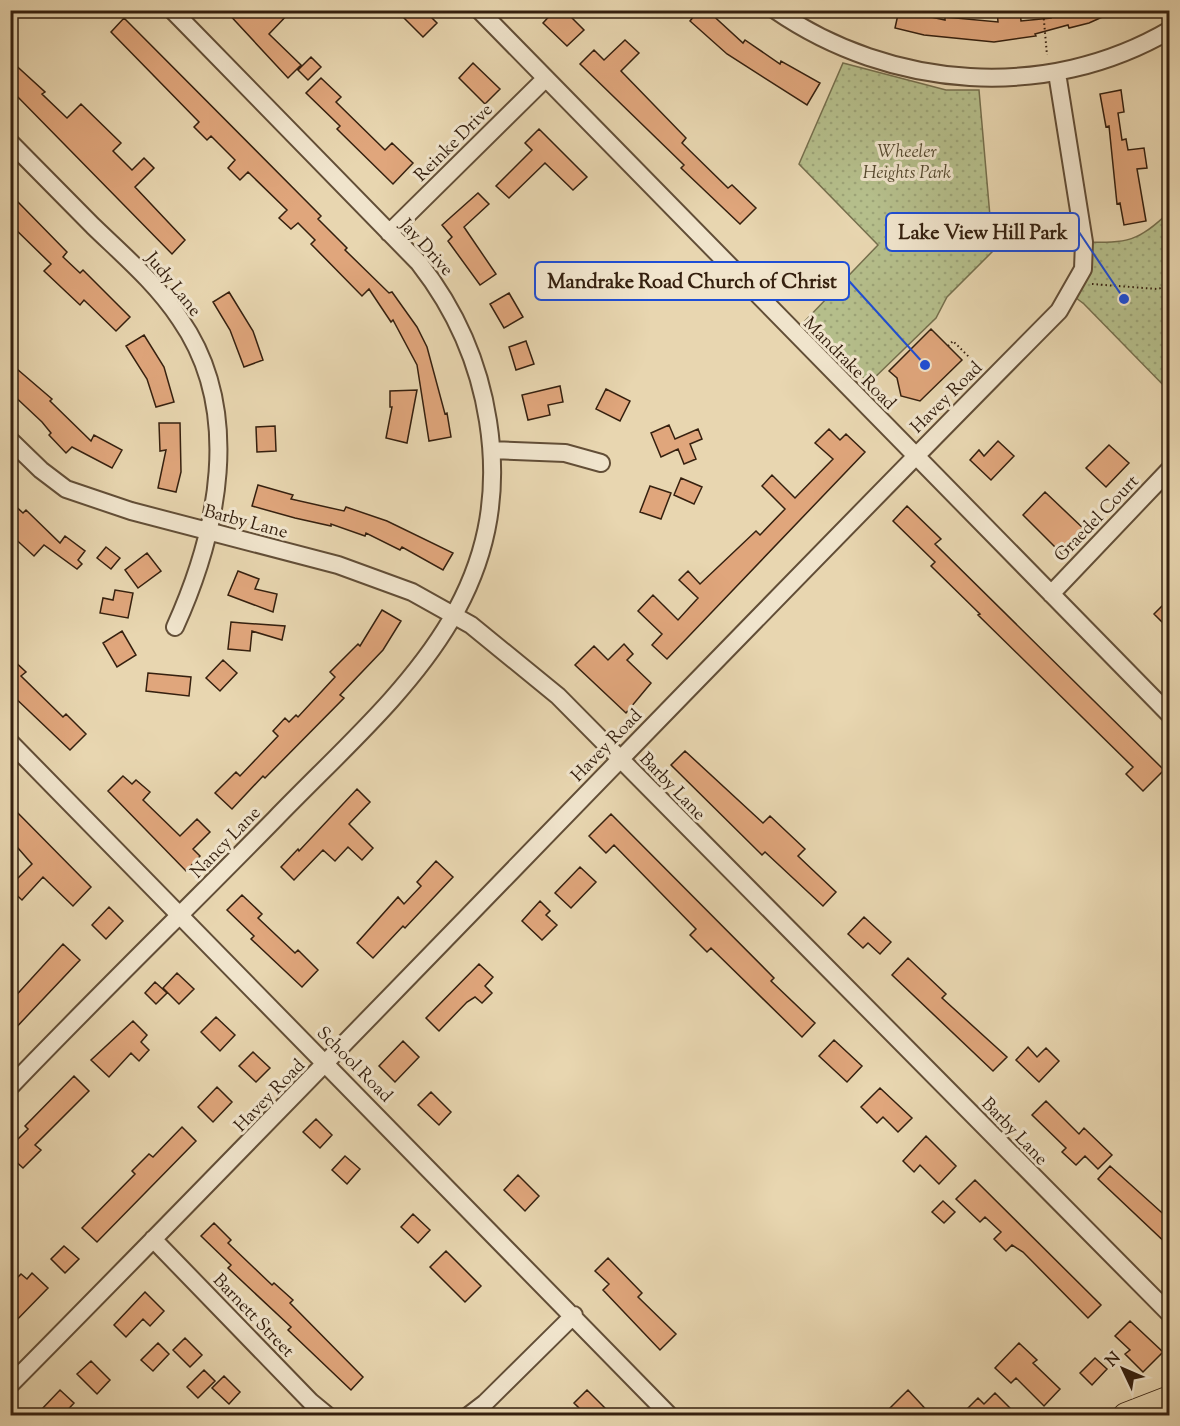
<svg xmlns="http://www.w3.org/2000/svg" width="1180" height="1426" viewBox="0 0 1180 1426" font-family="'Sorts Mill Goudy',serif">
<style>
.park{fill:url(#park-dots);stroke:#756f4d;stroke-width:1.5}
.building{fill:#e0a67c;stroke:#35200f;stroke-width:1.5}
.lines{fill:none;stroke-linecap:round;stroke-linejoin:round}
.street-casing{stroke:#624e37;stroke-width:20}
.primary-casing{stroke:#35200f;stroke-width:28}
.path{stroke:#35200f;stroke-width:2;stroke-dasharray:1.5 3;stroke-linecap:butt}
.street{stroke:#f0e4cc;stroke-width:16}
.primary{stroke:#e8d6b0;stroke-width:26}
.labels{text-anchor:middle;stroke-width:6;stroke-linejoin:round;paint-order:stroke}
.street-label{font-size:18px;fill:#35200f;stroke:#f0e4cc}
.park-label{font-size:18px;font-style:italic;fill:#55482e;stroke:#f0e4cc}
.leader{fill:none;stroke:#1d4ed8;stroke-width:2}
.callout-dot{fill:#1d4ed8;stroke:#f0e4cc;stroke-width:2}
.callout{fill:#f0e4cc;stroke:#1d4ed8;stroke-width:2}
.callout-label{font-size:20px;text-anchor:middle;font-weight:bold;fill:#35200f}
</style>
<defs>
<pattern id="park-dots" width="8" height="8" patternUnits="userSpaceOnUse" patternTransform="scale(1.5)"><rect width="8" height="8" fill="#b5be8b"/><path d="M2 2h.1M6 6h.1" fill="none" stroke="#9ca377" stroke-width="1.8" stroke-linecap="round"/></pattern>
</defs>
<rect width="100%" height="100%" fill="#e8d6b0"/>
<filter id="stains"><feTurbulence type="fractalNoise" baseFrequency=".00333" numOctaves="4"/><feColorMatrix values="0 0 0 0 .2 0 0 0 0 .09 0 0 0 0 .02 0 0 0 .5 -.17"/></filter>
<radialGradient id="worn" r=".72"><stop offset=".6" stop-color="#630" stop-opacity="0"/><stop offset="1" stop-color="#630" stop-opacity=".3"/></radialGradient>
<path class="park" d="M843,63L946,90H979L993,251L947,297L936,318L869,383L805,321L878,245L799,164Z
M1169,212V391L1084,304L1071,294L1084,242C1128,243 1138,242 1169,212Z"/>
<path class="building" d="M225,10H292L269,34L301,65L288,78Z
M396,10H424L437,23L423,37Z
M555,10H564L584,30L567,46L543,23Z
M699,10H707L743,43L745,40L780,64L781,61L820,83L807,105L727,54L690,21Z
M899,10L945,20V17L998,22L997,10H1020L1021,21L1051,18L1049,10H1118L1089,23L1069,28L1068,25L1035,34L1036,36L994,42L924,35L895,28Z
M124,18L321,216L318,219L347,248L345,250L389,293L392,292L417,327L427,347L445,414L447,413L451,437L429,441L417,365L393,320L391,322L369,289L362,296L311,244L315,240L298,223L291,229L279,218L287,210L248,172L240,180L228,168L235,160L211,136L207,140L194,127L199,122L111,32Z
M625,40L639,53L621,71L686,138L682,143L728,188L732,185L756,208L740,224L681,168L684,165L580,64L594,50L604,60Z
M311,57L321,67L308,80L298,70Z
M10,60L45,92L42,94L67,118L81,104L121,143L113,151L132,170L144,158L154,168L135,187L185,240L172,254L10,89Z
M473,63L500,89L485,104L459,78Z
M321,78L341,97L336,102L385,150L392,143L413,163L393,184L337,129L340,126L306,93Z
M1121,90L1124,112L1118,113L1122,140L1126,139L1128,150L1144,148L1147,168L1137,169L1146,221L1124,225L1120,203L1117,204L1109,126L1106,127L1100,94Z
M539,129L587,177L573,190L545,163L509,198L496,186L532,150L525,143Z
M478,193L489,204L464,227L496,274L480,285L448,241L452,237L442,225Z
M18,202L67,252L63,257L80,273L83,270L130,317L116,331L84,300L80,305L44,271L51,264L10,224V209Z
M229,292L253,331L263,360L244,367L230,330L213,302Z
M509,293L523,317L504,328L490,304Z
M931,329L962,360L920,401L901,396L897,378L889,371Z
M144,335L164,367L174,402L156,407L147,379L126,346Z
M526,341L534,364L516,370L509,347Z
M10,363L52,399L50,401L91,441L94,435L122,450L112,468L72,447L66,453L49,435L51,433L42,422L10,392Z
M560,386L563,402L548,405L550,415L528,420L522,395Z
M606,389L630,401L620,421L596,409Z
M417,390L407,443L386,438L392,407H390V391Z
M159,423H180L181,472L176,492L158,488L166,450L160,451Z
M669,425L675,439L698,429L702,439L690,444L696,459L684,464L678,449L661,457L651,433Z
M275,426L276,451L257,452L256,427Z
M829,429L840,440L846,434L865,452L667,659L652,645L662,634L638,611L653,595L678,620L698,598L679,580L688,571L700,584L756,531L760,535L785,509L762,486L772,475L795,498L833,459L815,443Z
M998,441L1014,456L991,480L970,460L979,450L984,456Z
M1109,445L1129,463L1106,487L1086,468Z
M681,478L702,487L694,504L674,495Z
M258,485L293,495L291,499L344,511L346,507L387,521L453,553L443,570L402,547L400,550L366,533L365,536L331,524V526L295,518L252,506Z
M650,486L671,493L661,519L640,512Z
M1045,492L1085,530L1062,554L1023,515Z
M10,501L23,513L26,510L60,543L65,536L85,551L78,560L82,564L77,569L44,545L34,556L10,534Z
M907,506L941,539L935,544L1164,770L1143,791L1126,774L1133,767L978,615L980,614L931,566L935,562L893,521Z
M106,547L120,558L111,569L97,558Z
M147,553L161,571L138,588L125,570Z
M238,571L259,579L255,589L277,594L273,612L228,595Z
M115,590L133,593L128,618L100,613L103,598L113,600Z
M1170,598V630L1154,614Z
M382,610L401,621L383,650L340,695L344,698L265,778L263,776L232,809L215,793L236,772L240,776L278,736L273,731L285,718L289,722L296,715L298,717L335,677L330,672L358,644L360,646Z
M231,622L242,623L285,626L282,640L252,631L250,651L228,649Z
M122,631L136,655L117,667L103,643Z
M624,644L633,654L627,660L651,683L626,713L575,665L594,646L608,660Z
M10,657L26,672L21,676L63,717L66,714L86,734L70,750L10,693Z
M223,660L237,673L220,691L206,678Z
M148,673L191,677L189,696L146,691Z
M685,751L763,823L770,816L805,849L798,856L836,892L823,906L765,852L762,855L671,765Z
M123,776L132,784L136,780L150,792L143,800L180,836L197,819L210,832L193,849L200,856L186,871L108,791Z
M357,789L370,802L349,824L373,848L362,860L348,847L335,861L323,850L294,880L281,867L298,849L299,851Z
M10,805L91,887L73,906L43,877L22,900L10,889V886L32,864L10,839Z
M611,814L774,978L771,981L815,1023L802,1037L711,948L707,952L690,935L696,929L614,845L606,853L589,836Z
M436,861L453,877L405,928L403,926L373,958L357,943L398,897L404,904L421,886L417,882Z
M580,867L596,882L571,908L555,893Z
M242,895L262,914L258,918L295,953L298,950L318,970L302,987L251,939L254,936L227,910Z
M540,901L550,911L546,915L557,925L542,940L522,921Z
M109,907L123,921L106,939L92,925Z
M864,917L891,942L880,954L868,943L863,948L848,934Z
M63,944L80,960L10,1034V1002Z
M908,958L946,994L942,998L1007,1057L993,1071L892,975Z
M479,964L493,977L485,986L492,993L482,1003L475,997L467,1002L439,1031L426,1018Z
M177,973L194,989L179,1004L163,988Z
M155,982L167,993L156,1004L145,993Z
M216,1017L235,1035L220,1051L201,1032Z
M133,1021L147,1035L141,1042L149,1050L139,1061L131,1053L109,1077L91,1060Z
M834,1040L862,1066L847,1082L819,1056Z
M403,1041L419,1057L395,1082L379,1066Z
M1028,1047L1037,1057L1046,1048L1059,1061L1039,1082L1016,1060Z
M253,1052L270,1068L256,1082L239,1066Z
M74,1076L89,1091L35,1145L41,1150L23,1168L10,1156V1147L28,1129L25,1126Z
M217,1087L232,1102L213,1122L198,1107Z
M880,1088L912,1118L898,1132L883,1117L877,1123L861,1107Z
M431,1092L451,1112L439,1125L418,1105Z
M1046,1101L1079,1134L1084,1128L1112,1155L1098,1169L1085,1156L1076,1165L1062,1152L1066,1148L1032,1115Z
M316,1119L332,1135L320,1148L303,1132Z
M182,1127L196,1141L97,1242L82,1228L135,1174L132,1171L149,1154L153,1157Z
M926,1136L956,1166L939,1184L920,1165L914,1172L903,1161Z
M345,1156L360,1169L347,1184L332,1170Z
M1110,1166L1170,1220V1247L1098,1179Z
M518,1175L539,1196L525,1211L504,1190Z
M975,1180L1101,1305L1088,1318L1023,1252L1012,1245L1006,1251L994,1239L1001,1232L985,1217L980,1222L956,1199Z
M943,1201L955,1212L944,1223L932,1212Z
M413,1214L430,1230L418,1243L401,1227Z
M214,1223L231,1240L228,1243L272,1285L274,1283L293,1300L290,1303L363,1377L351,1390L288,1330L291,1327L228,1268L231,1265L201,1236Z
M64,1246L79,1259L65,1273L51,1259Z
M446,1251L481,1286L465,1302L430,1267Z
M608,1258L642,1293L638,1297L676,1334L660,1350L603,1290L609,1284L595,1271Z
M32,1273L48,1288L10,1327V1285L21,1274L27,1279Z
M145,1292L164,1311L150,1326L143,1319L126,1337L114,1325Z
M1130,1321L1163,1352L1143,1372L1125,1354L1130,1350L1115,1336Z
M185,1338L202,1355L190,1367L173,1350Z
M158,1343L169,1354L153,1371L141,1360Z
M1019,1343L1037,1360L1033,1363L1060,1389L1044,1406L1016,1378L1011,1383L995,1368Z
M1095,1358L1107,1369L1092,1385L1080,1373Z
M91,1361L110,1380L97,1394L77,1374Z
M204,1370L215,1381L198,1398L187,1387Z
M224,1376L240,1392L229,1404L212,1388Z
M60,1390L74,1403L62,1416H47L41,1410Z
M587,1390L607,1410L602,1416H587L574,1403Z
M908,1390L932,1416H882Z
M995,1393L1011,1409L1005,1416H960L978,1398L984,1404Z"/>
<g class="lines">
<g class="street-casing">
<path id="street" d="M479,10L1170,715
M775,10C891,90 1047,102 1170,30
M10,142C38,170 65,198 93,226C124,256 156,283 180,319C244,411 218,532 175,627
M389,233L545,79
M10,440L41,470L66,489L131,511L338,565L412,592L471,625L558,696L1170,1314
M492,450L565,453L601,463
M1051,594L1170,469
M10,742L670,1416
M10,1087C97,996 187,909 275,819C389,701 517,605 488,421C479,363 455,309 419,263L172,10
M153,1239L311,1402L328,1416
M10,1385C362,1029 707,666 1059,311L1083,269L1084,242L1057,73
M468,1416L485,1403L574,1315"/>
</g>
<g class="primary-casing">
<path id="primary" d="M1126,1416L1170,1399"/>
</g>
<path class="path" d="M1043,10L1047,55
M1092,284L1157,289L1170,286
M948,346L953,341L981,369"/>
<use href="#street" class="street"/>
<use href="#primary" class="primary"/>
</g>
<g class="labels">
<g class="street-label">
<text transform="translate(453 142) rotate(-45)" y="6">Reinke Drive</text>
<text transform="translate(427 247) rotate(48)" y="6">Jay Drive</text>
<text transform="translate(174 284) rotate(51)" y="6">Judy Lane</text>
<text transform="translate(850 363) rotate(45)" y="6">Mandrake Road</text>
<text transform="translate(946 397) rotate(-45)" y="6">Havey Road</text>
<text transform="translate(1096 518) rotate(-46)" y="6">Graedel Court</text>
<text transform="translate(246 521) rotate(15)" y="6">Barby Lane</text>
<text transform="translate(606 745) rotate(-46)" y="6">Havey Road</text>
<text transform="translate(673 786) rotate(46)" y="6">Barby Lane</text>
<text transform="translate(225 842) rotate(-46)" y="6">Nancy Lane</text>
<text transform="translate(355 1064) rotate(45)" y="6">School Road</text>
<text transform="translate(269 1095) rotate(-46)" y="6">Havey Road</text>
<text transform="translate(1015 1131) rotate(46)" y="6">Barby Lane</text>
<text transform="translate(254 1315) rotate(46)" y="6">Barnett Street</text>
</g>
<g class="park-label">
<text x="907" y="157">Wheeler<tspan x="907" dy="21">Heights Park</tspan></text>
</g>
</g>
<path class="leader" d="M1124 299L1079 232M925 365L849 281"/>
<g class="callout-dot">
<circle cx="1124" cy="299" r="6"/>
<circle cx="925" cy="365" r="6"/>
</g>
<g class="callout">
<rect x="886" y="213" width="193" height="38" rx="6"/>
<rect x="535" y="262" width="314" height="38" rx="6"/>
</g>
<g class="callout-label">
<text x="983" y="239">Lake View Hill Park</text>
<text x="692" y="288">Mandrake Road Church of Christ</text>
</g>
<rect width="1180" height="1426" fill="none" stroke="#e8d6b0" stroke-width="36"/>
<rect x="12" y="12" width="1156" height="1402" fill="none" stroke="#35200f" stroke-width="3"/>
<rect x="18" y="18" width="1144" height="1390" fill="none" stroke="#35200f" stroke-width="1.5"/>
<g transform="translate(1123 1369) rotate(314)" stroke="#f0e4cc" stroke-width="4.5" paint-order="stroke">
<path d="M0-4.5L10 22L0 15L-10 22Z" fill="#35200f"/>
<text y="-9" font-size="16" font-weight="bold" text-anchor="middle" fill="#35200f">N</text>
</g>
<rect width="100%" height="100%" filter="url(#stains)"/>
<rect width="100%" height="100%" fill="url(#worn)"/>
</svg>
